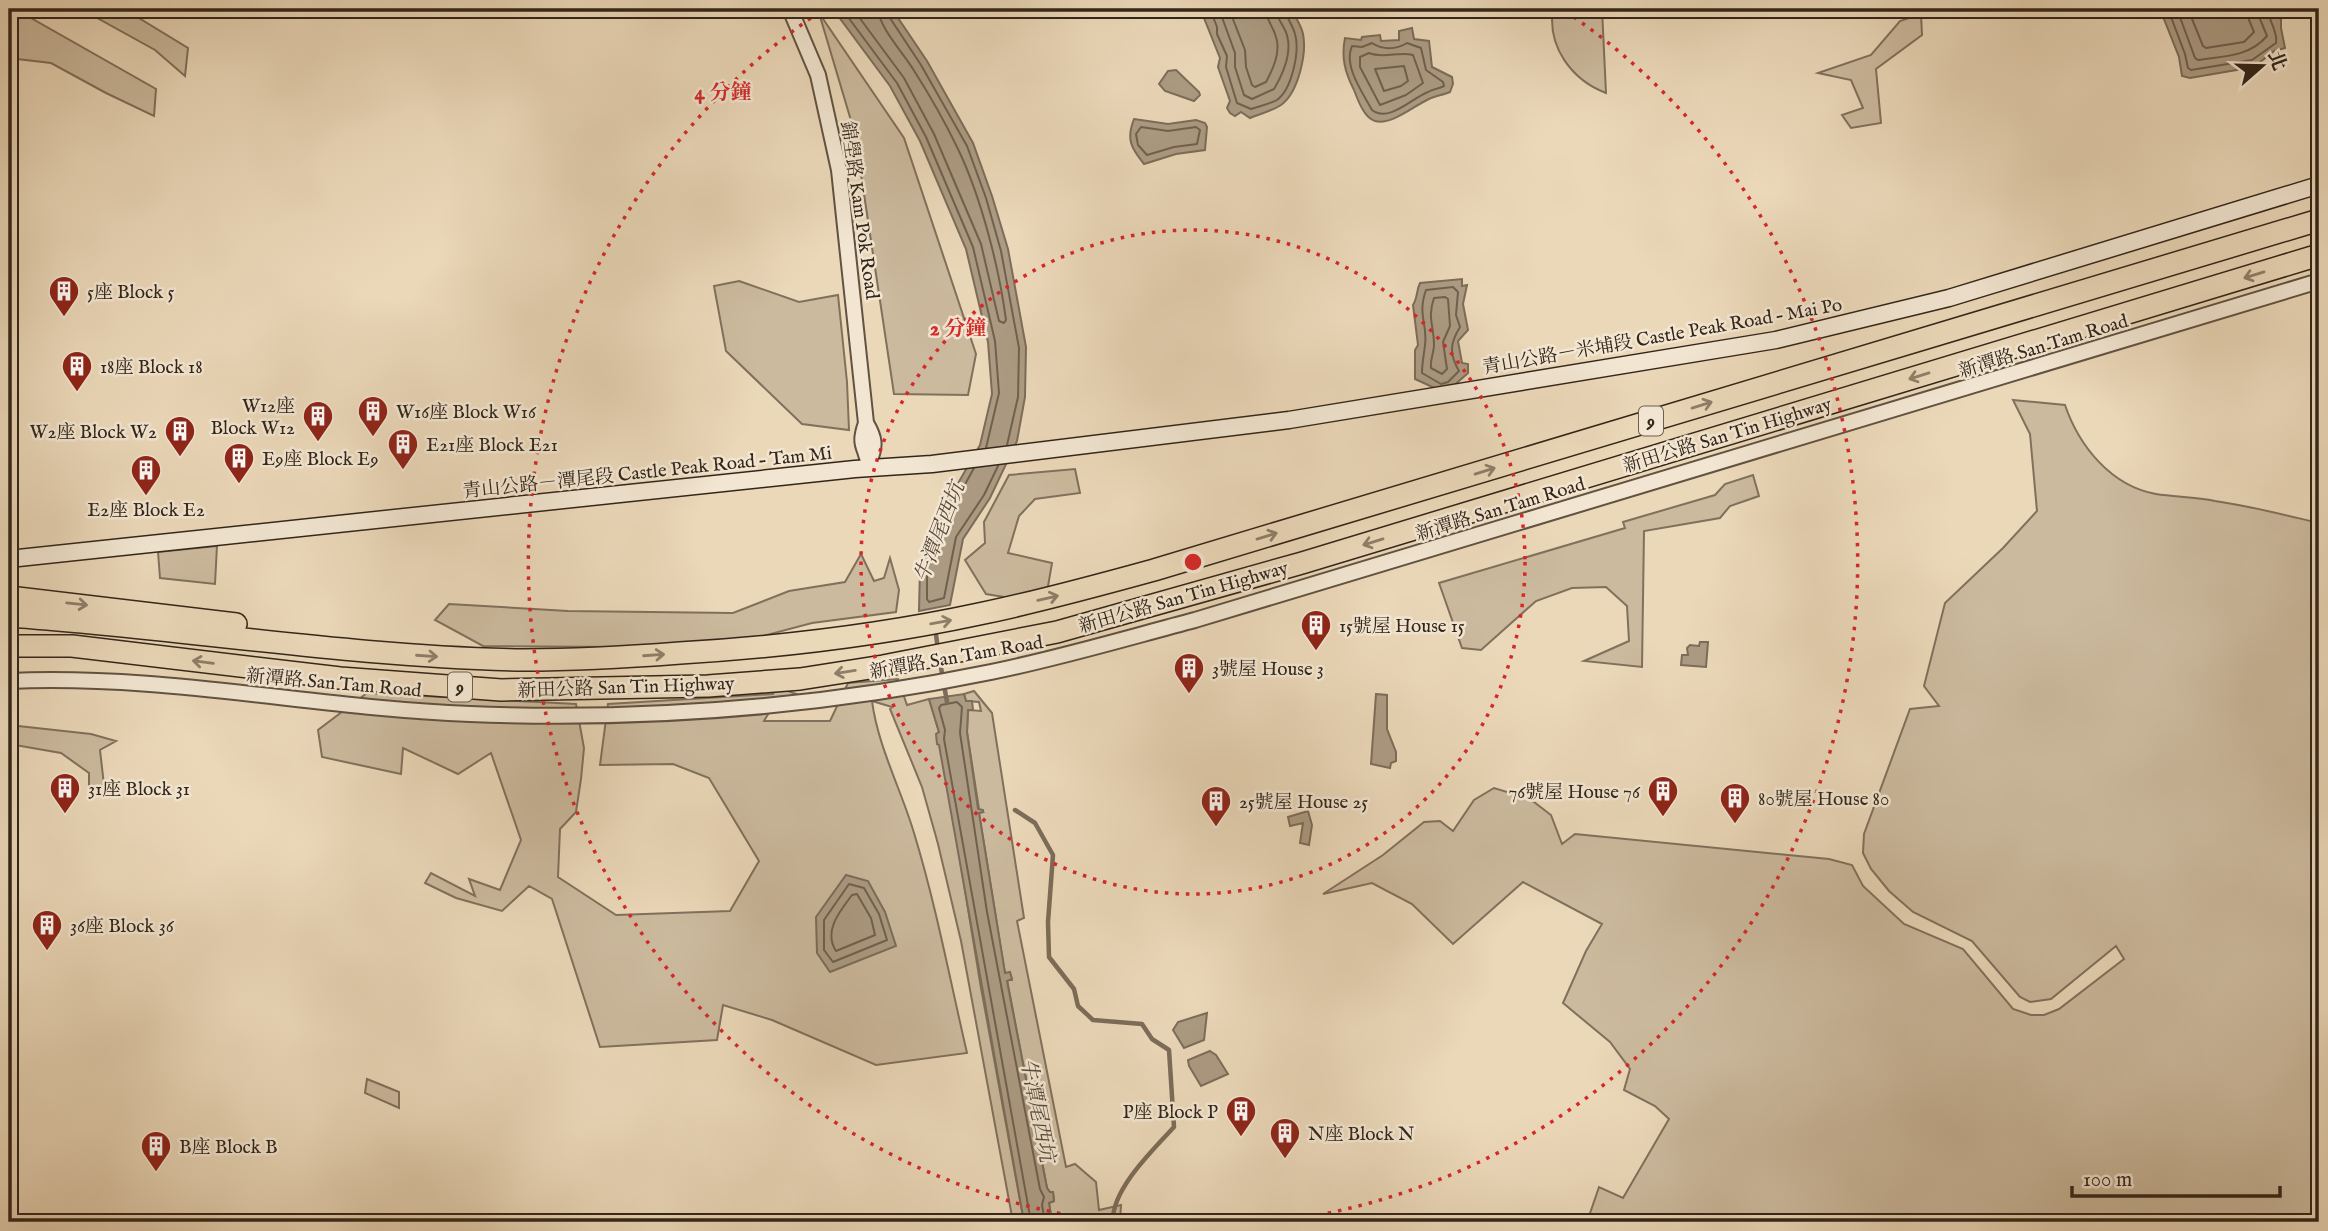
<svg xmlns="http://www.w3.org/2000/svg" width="2328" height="1231" viewBox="0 0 2328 1231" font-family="'IM FELL English','Noto Serif TC',serif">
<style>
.green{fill:#ccba9e;stroke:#80705c;stroke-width:2}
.water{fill:#ac9b83;stroke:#7c6c59;stroke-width:2}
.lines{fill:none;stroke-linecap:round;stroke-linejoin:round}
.shore{stroke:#70604e;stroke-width:2}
.stream{stroke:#7c6c59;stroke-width:4.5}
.tertiary-casing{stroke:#615241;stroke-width:18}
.secondary-casing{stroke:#332519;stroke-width:19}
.motorway-casing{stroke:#332519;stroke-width:24}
.tertiary{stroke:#f2e6d2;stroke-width:14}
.secondary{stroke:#f2e6d2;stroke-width:16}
.motorway{stroke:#ebd8b9;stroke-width:21}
.oneway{stroke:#8f7e69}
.ring{fill:none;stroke:#d62828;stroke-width:3.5;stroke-dasharray:3.5 7}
.labels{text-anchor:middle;stroke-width:5;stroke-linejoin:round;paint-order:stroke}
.shield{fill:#f2e6d2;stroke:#6c5f50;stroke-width:2}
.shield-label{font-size:18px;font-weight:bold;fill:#332519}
.street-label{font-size:19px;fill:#332519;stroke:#f2e6d2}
.poi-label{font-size:19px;fill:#332519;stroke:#f2e6d2;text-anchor:start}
.water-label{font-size:21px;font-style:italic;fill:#574839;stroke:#f2e6d2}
.centre{fill:#d62828;stroke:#f2e6d2;stroke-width:3.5}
.ring-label{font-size:21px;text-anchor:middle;font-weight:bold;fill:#d62828;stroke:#f2e6d2;stroke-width:5;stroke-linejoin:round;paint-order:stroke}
</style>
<rect width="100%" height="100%" fill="#ebd8b9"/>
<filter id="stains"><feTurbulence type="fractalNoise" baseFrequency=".00286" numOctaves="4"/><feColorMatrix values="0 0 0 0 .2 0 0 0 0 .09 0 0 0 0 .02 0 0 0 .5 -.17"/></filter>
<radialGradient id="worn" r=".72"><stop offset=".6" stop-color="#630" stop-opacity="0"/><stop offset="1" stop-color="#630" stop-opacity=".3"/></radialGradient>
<path class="green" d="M9,9H15L156,89L154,116L106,93L51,63L9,58Z
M81,9H124L188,48L185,76L155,50Z
M1553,9H1602L1606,93C1572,80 1547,47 1553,9Z
M819,13L904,138L976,354L968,395L894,394L855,134Z
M1921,14L1922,35L1876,69L1881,123L1851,128L1842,115L1863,108L1851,80L1818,73L1871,55L1900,21Z
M739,281L799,302L838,295L847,382L849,430L802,424L726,351L714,286Z
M2013,400L2065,405C2079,446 2111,486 2156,494C2175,497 2195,497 2215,501C2250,506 2285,515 2319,523V1222H1587L1599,1187L1623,1198L1669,1119L1655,1106L1624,1090L1630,1069L1610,1042L1563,1003L1586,951L1602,924L1523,882L1453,944L1412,904L1372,883L1323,894L1383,855L1424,822L1440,821L1453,831L1474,800L1494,788L1530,799L1551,815L1562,844L1575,834L1829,859L1852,865L1863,886L1904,924L1963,949L2013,1009L2031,1015H2044L2059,1009L2124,959L2116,946L2051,999L2030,1002L2020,997L1972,941L1913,912L1889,891L1871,869L1863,853L1864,834L1910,709L1939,706L1924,686L1945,603L2003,548L2037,511L2030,434Z
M1075,469L1080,493L1035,499L1019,516L1008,553L1052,563L1047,592L1022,600L986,594L965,560L985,543L984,522L1009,475Z
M1753,475L1759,496L1730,506L1720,518L1644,531L1642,667L1584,661L1629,641L1627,606L1606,587L1572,588L1536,601L1481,650L1462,648L1439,583L1625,528L1623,522L1715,495L1725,484Z
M217,546L215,584L160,578L158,552Z
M861,554L874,581L884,578L890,558L899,590L896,612L812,623L752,639L617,647L483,646L435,620L449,604L568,611L733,613L789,591L845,582Z
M898,679L907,705L929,699L939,732L981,988L1024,1222H1013L961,941L938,844L922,787L890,709L892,707L872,701C878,747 901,789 914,833C936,905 950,980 967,1053L876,1065L772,1020L723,1005L717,1040L600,1047L552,899L529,886L502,911L456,898L425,883L431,873L475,896L469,879L500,890L521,840L491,753L458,774L403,748L401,774L322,757L318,730L367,693L576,704L584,748L581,779L576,812L560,829L558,877L616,915L730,911L759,861L709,778L673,764L600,765L608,704L773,694L777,687L799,695L777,699L764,721H830L848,683Z
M974,691L992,713L1024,918L1017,921L1066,1167L1075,1164L1096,1182L1099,1210L1121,1205L1120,1222H1052L1049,1203L1054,1201L1053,1192H1050L1047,1188L1007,980H1011L1005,974L979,813L983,812L979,809L967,732L968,710L981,711L979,702L966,701L964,694Z
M9,725L91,734L116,741L100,750L104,785L89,790V773L61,753L9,744Z
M367,1079L399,1092V1108L365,1093Z"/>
<path class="water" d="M833,9H892L927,61L973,143L992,196L1008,249L1026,347L1025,397L1017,441L990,498L963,539L950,605L919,611L920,569L941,513L980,445L992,394L988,342L966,249L920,141L890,86Z
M1204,9H1291C1295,17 1301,24 1303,34C1307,54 1298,93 1281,105C1272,111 1259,114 1250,118L1241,112L1235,116L1230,113L1227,108L1230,101L1218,67L1220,58L1202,13Z
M2160,9H2275V16L2281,17V28L2285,48L2274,51L2254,67L2190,78L2182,76L2179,57Z
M1412,28L1414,39L1429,41L1432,67L1452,77L1453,84L1450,92C1443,95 1435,96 1429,99C1415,105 1391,126 1375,121C1364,118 1358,100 1354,90C1345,72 1341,58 1345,38L1361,40L1362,37L1380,35L1381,41L1399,40V31Z
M1176,70L1199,92L1200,95L1194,101L1165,91L1159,84L1168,71Z
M1134,119L1168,124L1196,120L1205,123L1207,127L1205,150L1176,154L1144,164C1131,148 1126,139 1134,119Z
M1462,279V286L1467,285L1463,304L1468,330L1458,341L1462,363L1468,364V373L1451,388L1441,391L1415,379V350L1418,345L1413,305C1418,297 1416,291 1420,283Z
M1700,642H1708L1706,667L1681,665L1682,655H1688L1687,648L1690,645L1699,646Z
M964,694L966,701H972L973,710H968L967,732L978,809L983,810V812L979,813L1005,973L1010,972L1012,979L1007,981L1047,1188L1050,1192H1053L1054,1201L1049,1203L1052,1222H1024L939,745L937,744L936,734L939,732L929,699Z
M1376,694L1387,695V729L1396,752V761L1391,763L1390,768L1371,764Z
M1308,811L1312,825L1309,845L1300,843L1303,823L1290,826L1288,817Z
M846,875L868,881L885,912L896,946L830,972L817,953L816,917Z
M1207,1013L1204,1040L1184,1048L1173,1030L1178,1022Z
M1210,1051L1216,1055L1228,1074L1201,1086L1189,1066L1188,1060Z"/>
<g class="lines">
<path class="shore" d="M842,9L897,83L926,137L973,247L995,341L999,393L986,448
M853,9L904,78L934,134L981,244L999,321L1004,323L1006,320C999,267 981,197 958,149C945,122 929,94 913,69C903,53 879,27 878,9
M887,9L888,15L921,65L967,146L986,198L1001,251L1019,348L1018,397L1007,445
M1210,9L1217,27V34L1227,56L1226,67L1237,103L1251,109C1259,106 1270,104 1277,100C1292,89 1300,51 1295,34C1293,25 1286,18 1285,9
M1219,9L1235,53V67L1244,95L1252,99L1274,89C1284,72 1294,49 1285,30C1281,22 1277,18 1276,9
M1229,9L1245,50L1246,67L1252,85L1255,87L1266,82C1273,69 1281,52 1276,37C1273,26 1266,20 1266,9
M2168,9L2185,54L2188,68L2191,70L2252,60L2276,43C2278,30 2268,21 2268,9
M2177,9L2195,58L2198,60C2224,56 2249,57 2267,36L2260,19L2259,9
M2188,9L2203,46L2206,48L2244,42L2254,32L2249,20V9
M1372,43C1382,50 1396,50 1407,43L1421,48L1426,70L1443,82L1444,86C1438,89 1433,89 1428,92C1412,98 1389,123 1372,110C1363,93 1343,66 1352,46L1362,47Z
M1369,53C1384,59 1399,51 1413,55L1423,83L1406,95L1380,105L1360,67V57Z
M1404,66L1408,81L1401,86L1384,91L1375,69Z
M1141,127L1168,131L1196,127L1200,130L1197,144L1174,147L1147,155L1138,145L1136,134Z
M1453,287L1458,292L1456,315L1460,327C1450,343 1449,354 1459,371L1448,382L1441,384L1422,373C1422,363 1424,355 1425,345C1428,324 1417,315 1426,290Z
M1445,297L1448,299L1450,326L1443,342L1447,369L1442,374L1431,368C1430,359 1434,353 1434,345C1434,325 1427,318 1434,298Z
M974,468L947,517L927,570V599L929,602L944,598L956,537L984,495L998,466
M849,884L864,888L879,914L887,940L833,962L824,950V920Z
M857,894L871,918L875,935L836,951C823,931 840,911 852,895Z
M1031,1222L944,739L945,730L939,708L941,705L957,702L962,707L960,733L987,912L1040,1189L1044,1197L1042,1205L1045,1222"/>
<path class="stream" d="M935,627L938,650
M940,662L947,702
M1015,810L1035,823L1053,855L1048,922L1049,957L1074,989L1078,1006L1093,1020L1142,1024L1152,1039L1169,1050L1174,1127C1153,1150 1111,1190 1113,1222"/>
<g class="tertiary-casing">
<path id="tertiary" d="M790,9L818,75L839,170L866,423C875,438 876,446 869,462
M866,423C857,448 867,446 869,468
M9,681C164,674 316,708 470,714C644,721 821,707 991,672C1060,658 1127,638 1195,620L2319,281"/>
</g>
<g class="secondary-casing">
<path id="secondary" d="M9,559L855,469L932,464L1289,420L1776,340L1949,298L2319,185"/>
</g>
<g class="motorway-casing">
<path id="motorway" d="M9,597L236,624
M9,616C181,628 351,657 524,660C576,660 628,657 680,653C780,647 881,635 979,614C1038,602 1096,586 1154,570L2319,220
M9,646H72L340,678L501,690L708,686L800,679L883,666L1057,632L1302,563L2319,255"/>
</g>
<use href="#tertiary" class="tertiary"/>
<use href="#secondary" class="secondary"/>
<use href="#motorway" class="motorway"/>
</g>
<defs><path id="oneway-shaft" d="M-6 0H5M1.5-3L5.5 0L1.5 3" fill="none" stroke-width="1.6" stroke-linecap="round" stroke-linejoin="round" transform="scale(1.75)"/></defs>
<g class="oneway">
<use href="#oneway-shaft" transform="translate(2254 275) rotate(163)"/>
<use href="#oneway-shaft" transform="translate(1919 376) rotate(163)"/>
<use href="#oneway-shaft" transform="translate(1702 405) rotate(-17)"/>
<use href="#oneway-shaft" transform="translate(1485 471) rotate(-17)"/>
<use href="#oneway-shaft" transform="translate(1267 536) rotate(-17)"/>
<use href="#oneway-shaft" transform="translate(1373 542) rotate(163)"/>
<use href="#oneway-shaft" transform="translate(1048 598) rotate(-13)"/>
<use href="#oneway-shaft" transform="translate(77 604) rotate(6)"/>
<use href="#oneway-shaft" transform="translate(941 622) rotate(-10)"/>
<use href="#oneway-shaft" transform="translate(654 655) rotate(-4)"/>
<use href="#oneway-shaft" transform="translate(427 656) rotate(4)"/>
<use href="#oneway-shaft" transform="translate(203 662) rotate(-173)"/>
<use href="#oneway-shaft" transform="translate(845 672) rotate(171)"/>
</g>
<g class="ring">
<circle cx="1193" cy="562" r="332"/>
<path d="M1112 1222A665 665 0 0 1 821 11M1565 11A665 665 0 0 1 1274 1222"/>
</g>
<defs>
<g id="building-pin" transform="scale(1.575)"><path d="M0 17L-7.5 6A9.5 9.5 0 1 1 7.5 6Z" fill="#8f2418" stroke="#f2e6d2"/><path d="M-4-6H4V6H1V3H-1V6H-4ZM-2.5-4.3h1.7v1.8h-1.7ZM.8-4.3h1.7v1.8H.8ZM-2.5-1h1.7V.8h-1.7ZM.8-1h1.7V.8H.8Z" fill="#fff"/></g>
</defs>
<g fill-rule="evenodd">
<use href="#building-pin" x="64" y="291"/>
<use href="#building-pin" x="77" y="366"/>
<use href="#building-pin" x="373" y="411"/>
<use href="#building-pin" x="318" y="416"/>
<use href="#building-pin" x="180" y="431"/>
<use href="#building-pin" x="403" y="444"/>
<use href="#building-pin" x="239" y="458"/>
<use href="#building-pin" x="146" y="470"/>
<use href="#building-pin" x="1316" y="625"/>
<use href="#building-pin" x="1189" y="668"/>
<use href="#building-pin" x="65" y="788"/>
<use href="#building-pin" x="1663" y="791"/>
<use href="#building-pin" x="1735" y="798"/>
<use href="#building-pin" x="1216" y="801"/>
<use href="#building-pin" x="47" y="925"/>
<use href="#building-pin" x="1241" y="1111"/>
<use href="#building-pin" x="1285" y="1133"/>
<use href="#building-pin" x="156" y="1146"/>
</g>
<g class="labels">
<g class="shield">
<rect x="1639" y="406.5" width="24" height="29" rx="5"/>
<rect x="448" y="672.5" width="24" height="29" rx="5"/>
</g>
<g class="shield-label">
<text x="1651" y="427">9</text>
<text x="460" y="693">9</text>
</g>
<g class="street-label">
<text transform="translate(861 210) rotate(82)" y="7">錦壆路 Kam Pok Road</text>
<text transform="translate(1662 335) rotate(-10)" y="7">青山公路－米埔段 Castle Peak Road – Mai Po</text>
<text transform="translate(2043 345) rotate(-17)" y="7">新潭路 San Tam Road</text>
<text transform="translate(1727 434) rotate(-17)" y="7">新田公路 San Tin Highway</text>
<text transform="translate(647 471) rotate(-6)" y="7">青山公路－潭尾段 Castle Peak Road – Tam Mi</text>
<text transform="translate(1500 508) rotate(-17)" y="7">新潭路 San Tam Road</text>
<text transform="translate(1183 596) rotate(-16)" y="7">新田公路 San Tin Highway</text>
<text transform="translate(956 656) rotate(-10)" y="7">新潭路 San Tam Road</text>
<text transform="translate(334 682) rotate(5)" y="7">新潭路 San Tam Road</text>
<text transform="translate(626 686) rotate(-2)" y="7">新田公路 San Tin Highway</text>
</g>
<g class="poi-label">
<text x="87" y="298">5座 Block 5</text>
<text x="100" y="373">18座 Block 18</text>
<text x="295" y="412" text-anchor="end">W12座<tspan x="295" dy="22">Block W12</tspan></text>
<text x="396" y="418">W16座 Block W16</text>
<text x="157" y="438" text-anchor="end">W2座 Block W2</text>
<text x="426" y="451">E21座 Block E21</text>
<text x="262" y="465">E9座 Block E9</text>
<text x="146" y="516" text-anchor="middle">E2座 Block E2</text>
<text x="1339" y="632">15號屋 House 15</text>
<text x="1212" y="675">3號屋 House 3</text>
<text x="88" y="795">31座 Block 31</text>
<text x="1640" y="798" text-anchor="end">76號屋 House 76</text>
<text x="1758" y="805">80號屋 House 80</text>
<text x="1239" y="808">25號屋 House 25</text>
<text x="70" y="932">36座 Block 36</text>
<text x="1218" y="1118" text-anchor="end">P座 Block P</text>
<text x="1308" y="1140">N座 Block N</text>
<text x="179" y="1153">B座 Block B</text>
</g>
<g class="water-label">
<text transform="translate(939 532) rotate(-69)" y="7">牛潭尾西坑</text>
<text transform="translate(1038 1110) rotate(79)" y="7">牛潭尾西坑</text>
</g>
</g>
<circle cx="1193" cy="562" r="10" class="centre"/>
<g class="ring-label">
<text x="723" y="99">4 分鐘</text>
<text x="958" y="335">2 分鐘</text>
</g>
<rect width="2328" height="1231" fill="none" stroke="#ebd8b9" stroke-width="35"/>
<rect x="10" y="10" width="2307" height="1210" fill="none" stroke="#332519" stroke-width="3.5"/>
<rect x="18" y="18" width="2293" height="1196" fill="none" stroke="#332519" stroke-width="2"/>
<g transform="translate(2262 66) rotate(70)" stroke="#f2e6d2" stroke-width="5" paint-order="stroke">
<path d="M0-5L12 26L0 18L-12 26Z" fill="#332519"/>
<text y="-10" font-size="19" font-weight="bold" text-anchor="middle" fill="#332519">北</text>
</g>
<path d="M2072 1186v10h208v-10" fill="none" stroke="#332519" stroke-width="3.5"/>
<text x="2083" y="1186" font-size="21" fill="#332519" stroke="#f2e6d2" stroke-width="5" paint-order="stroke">100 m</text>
<rect width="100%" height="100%" filter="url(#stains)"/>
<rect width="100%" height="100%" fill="url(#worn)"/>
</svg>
